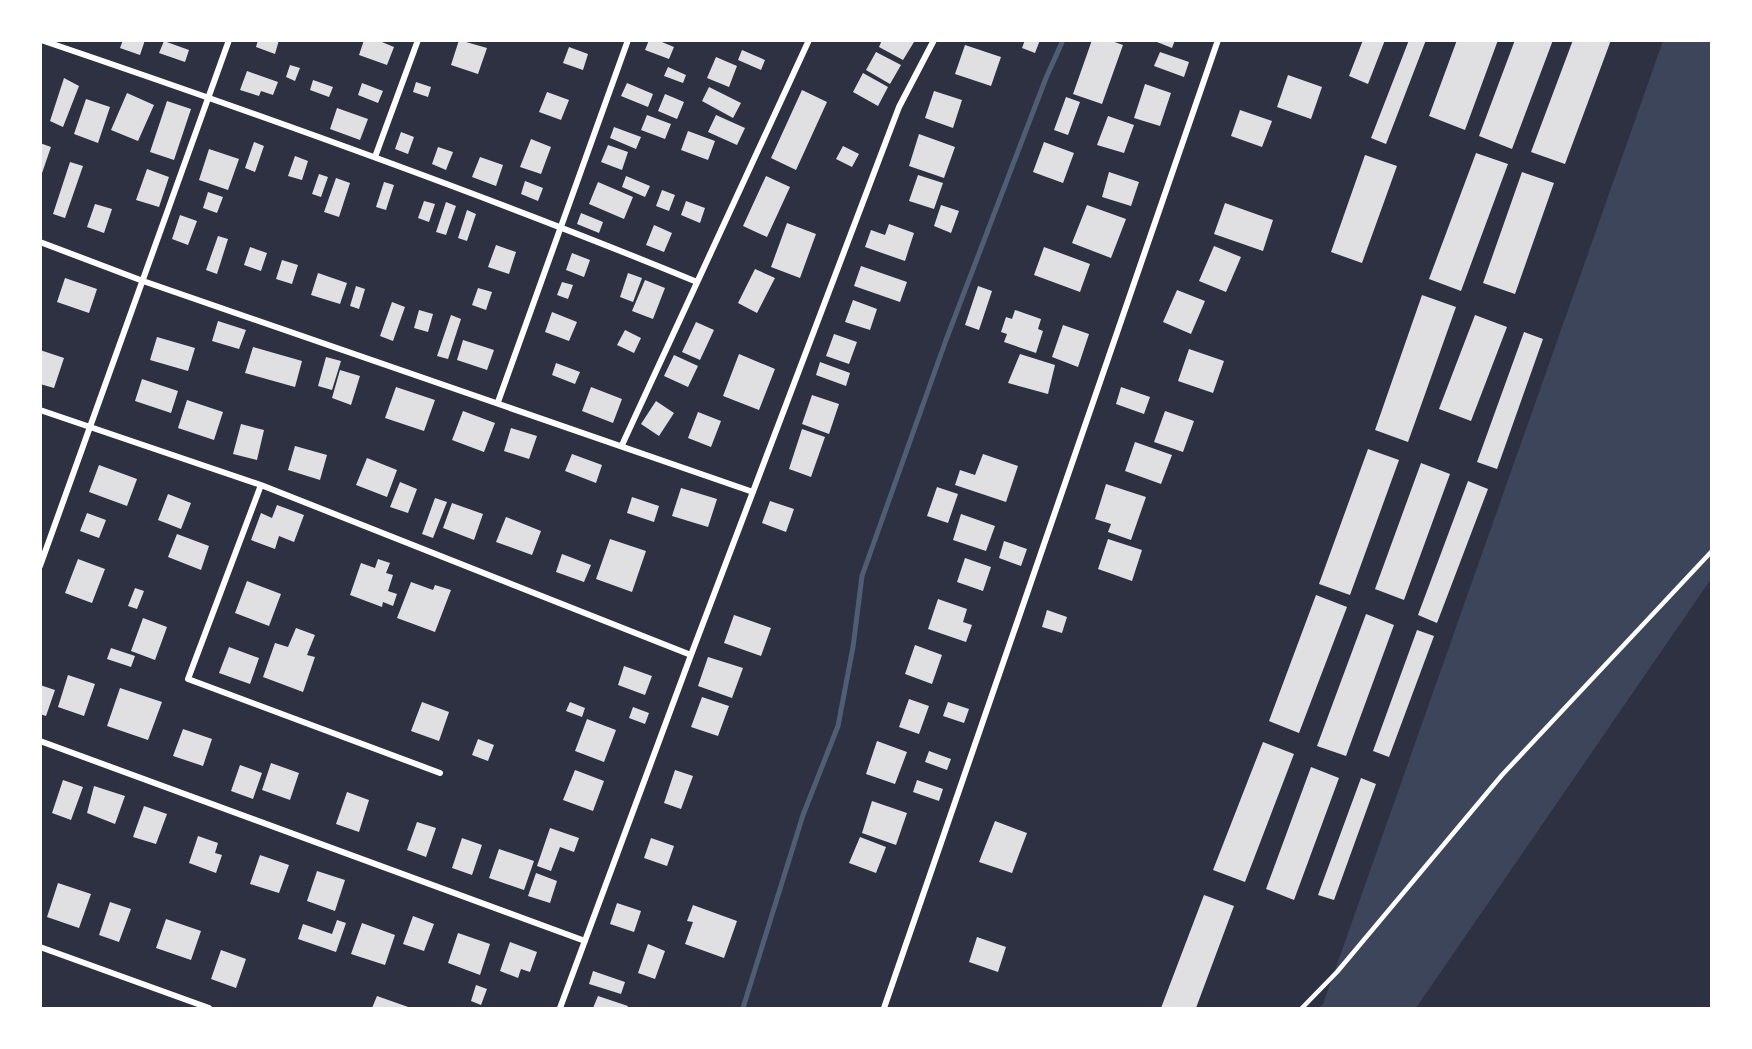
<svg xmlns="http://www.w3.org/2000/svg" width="1752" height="1049" viewBox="0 0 1752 1049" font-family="'Noto Sans',sans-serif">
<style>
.green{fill:#3c4559}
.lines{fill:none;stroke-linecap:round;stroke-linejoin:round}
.stream{stroke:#4f5d75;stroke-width:5}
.building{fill:#e0e0e3}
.service{stroke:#fff;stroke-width:4.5}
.minor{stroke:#fff;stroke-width:6}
</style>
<rect width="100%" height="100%" fill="#2d3142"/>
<path class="green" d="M1663,41H1711V579L1416,1008H1319L1323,1004Z"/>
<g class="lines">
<path class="stream" d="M743,1008L803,815L838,726L853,647L862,576L946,340L1046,78L1063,40"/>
</g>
<path class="building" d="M123,40H145L140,55L120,48Z
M258,40H279L275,54L256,47Z
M364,40H377L394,47L387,65L359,55Z
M459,40L487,48L478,74L451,65Z
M649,40H657L674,47L669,59L645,50Z
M882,40H912L914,42L903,60L879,47Z
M1025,40H1040L1035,53L1022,48Z
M1092,40H1109L1123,45L1102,104L1073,94Z
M1152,40H1175L1172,48Z
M1363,40H1385L1368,84L1349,76Z
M1409,40H1426L1386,144L1371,138Z
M1457,40H1498L1465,130L1429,116Z
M1515,40H1553L1512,149L1479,136Z
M1573,40H1611L1565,164L1531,152Z
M164,41L189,50L185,62L159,53Z
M965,45L1001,57L991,86L955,74Z
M569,47L588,54L583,70L563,63Z
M742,50L765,60L761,70L738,60Z
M876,52L901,65L890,84L866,70Z
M1160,52L1189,62L1184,77L1154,66Z
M716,57L737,66L729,87L707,78Z
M290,65L300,68L295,81L286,77Z
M668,67L686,75L683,83L664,76Z
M247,71L278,82L273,95L261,91L259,96L240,90Z
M863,73L888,87L878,106L853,92Z
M1288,75L1322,87L1311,119L1277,107Z
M64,78L79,86L63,127L50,121Z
M313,80L333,87L329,97L310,90Z
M416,82L431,87L428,97L413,92Z
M362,83L383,91L378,103L358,95Z
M627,83L653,94L648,107L621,96Z
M1145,84L1171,93L1160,126L1134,118Z
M709,87L741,103L733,118L702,101Z
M802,90L827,102L796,170L771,158Z
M934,91L962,100L953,128L925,118Z
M547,92L569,100L561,120L539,112Z
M127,93L154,105L138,141L111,130Z
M665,94L684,102L677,119L658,111Z
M1066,97L1080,102L1068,135L1054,130Z
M86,99L110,107L98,143L74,134Z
M167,101L191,109L174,160L150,152Z
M337,108L368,119L360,140L330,129Z
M1240,110L1272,121L1262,147L1231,136Z
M647,115L671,124L665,139L641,130Z
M716,115L745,128L737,145L708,132Z
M1108,116L1134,125L1124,153L1097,145Z
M614,127L641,137L636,149L610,138Z
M688,131L715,141L708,160L681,150Z
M401,132L414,137L408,154L395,149Z
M919,134L955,147L944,178L909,166Z
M531,139L551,147L541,174L520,167Z
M254,142L264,146L255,172L245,168Z
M1044,142L1074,153L1063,183L1033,172Z
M40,143L51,147L41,176H40Z
M608,145L628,152L622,170L601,162Z
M843,146L859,154L852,167L836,159Z
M438,147L453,152L446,170L432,164Z
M209,149L239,159L228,190L199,180Z
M1476,153L1508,164L1461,291L1429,279Z
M1365,155L1397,166L1362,263L1331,252Z
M295,156L308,161L302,180L288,176Z
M480,157L503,165L496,186L472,177Z
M70,162L83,166L65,218L53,214Z
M147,169L169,177L159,207L136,200Z
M1109,172L1139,182L1131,206L1102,197Z
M1522,172L1554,183L1515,294L1483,283Z
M319,174L328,177L321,197L312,194Z
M918,175L943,183L934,209L909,201Z
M626,176L650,186L645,197L622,187Z
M766,176L790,187L767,237L743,226Z
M336,178L350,183L339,217L324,212Z
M525,181L543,188L538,201L521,194Z
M384,182L394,185L386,210L376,207Z
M598,182L633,197L624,219L589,204Z
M662,190L675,195L669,211L656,206Z
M208,192L223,197L217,213L203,208Z
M424,201L435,204L429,222L418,218Z
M686,201L705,208L700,223L681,215Z
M446,202L456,206L446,235L436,232Z
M1225,203L1273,220L1263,251L1214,234Z
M95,204L112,209L104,233L87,227Z
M941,205L959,211L951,233L934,226Z
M1087,205L1126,219L1111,258L1072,243Z
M467,210L476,214L467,241L458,238Z
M581,213L603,222L599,233L577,224Z
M180,215L197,221L188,245L172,239Z
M787,223L816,234L800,278L771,267Z
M889,224L914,233L905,261L865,247L871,230L885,235Z
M654,225L672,233L664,252L646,245Z
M218,236L228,239L217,274L206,270Z
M496,245L516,252L509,274L488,267Z
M1214,246L1241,257L1226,292L1199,281Z
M250,247L267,253L261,271L244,265Z
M1044,247L1090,264L1080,292L1034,275Z
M572,253L590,260L584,277L566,270Z
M282,260L298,265L292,284L276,279Z
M861,266L907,282L900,302L854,286Z
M755,269L775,278L757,313L738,303Z
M318,273L347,283L340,304L311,295Z
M628,273L642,278L633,302L620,297Z
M65,278L97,289L89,313L57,302Z
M645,280L665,288L653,319L632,311Z
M562,282L573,285L568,299L557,295Z
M356,286L365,289L359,309L350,306Z
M978,286L992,291L979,330L965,325Z
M478,288L492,292L486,310L472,305Z
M1177,290L1205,301L1191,334L1163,322Z
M1422,295L1456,307L1408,442L1375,430Z
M853,300L877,309L870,330L845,322Z
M392,302L405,307L393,341L380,336Z
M419,310L433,314L428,332L414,328Z
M1015,310L1041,319L1038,329L1043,331L1036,353L1004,342L1007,334L1001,332L1006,317L1012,319Z
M552,312L577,322L569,341L545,332Z
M451,315L461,319L448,359L437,356Z
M1475,315L1507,327L1471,421L1439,409Z
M218,321L246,330L239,349L212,341Z
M696,322L714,330L700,360L682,352Z
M1063,325L1089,334L1078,367L1052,357Z
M625,330L641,338L634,353L617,345Z
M1524,332L1543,339L1497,469L1477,462Z
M834,334L857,342L849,364L826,356Z
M157,337L195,348L188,371L150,360Z
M463,340L494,350L487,370L457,360Z
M253,347L302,361L295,387L245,373Z
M1189,349L1224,361L1213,393L1178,381Z
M40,350L64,358L54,388L40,384Z
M739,354L775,369L759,410L723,396Z
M1020,354L1055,365L1048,394L1008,383Z
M674,355L698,366L688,387L664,376Z
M326,357L341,361L332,390L318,386Z
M820,362L850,373L846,386L816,375Z
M556,363L580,372L575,384L552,375Z
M340,370L360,376L351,405L332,398Z
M142,379L178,391L171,413L135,401Z
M396,387L435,400L424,431L385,418Z
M591,387L622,399L613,423L582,411Z
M1121,387L1150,397L1144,414L1116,404Z
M812,395L839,404L829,434L802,424Z
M187,400L223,412L214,440L178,428Z
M656,401L674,413L659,436L641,424Z
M463,411L495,423L484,452L452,440Z
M1165,411L1194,421L1183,452L1154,442Z
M698,412L721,421L711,447L688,438Z
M241,424L264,430L257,460L233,454Z
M511,428L537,436L529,459L504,451Z
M802,429L825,437L811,477L789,469Z
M1135,442L1172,455L1161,484L1125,471Z
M295,446L327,455L320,480L288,470Z
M1368,449L1399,460L1350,595L1319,584Z
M572,454L602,465L596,483L565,471Z
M983,454L1018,466L1006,502L955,485L960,470L975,475Z
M367,458L397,470L387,497L356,485Z
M1421,463L1450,474L1404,600L1375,589Z
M99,465L137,479L127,506L89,492Z
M1468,481L1488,489L1437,623L1418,615Z
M400,482L417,489L408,513L390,507Z
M1106,484L1146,497L1131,540L1108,532L1111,524L1095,519Z
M937,487L958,494L948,523L927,516Z
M681,488L717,499L708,527L672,516Z
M168,494L191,503L181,529L158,520Z
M632,497L659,506L654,522L627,513Z
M435,498L447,502L433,538L422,534Z
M770,501L794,509L786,532L762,523Z
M452,503L483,514L474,540L443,528Z
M277,505L304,515L294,542L279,536L275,549L251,540L261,513L272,518Z
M87,513L106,520L99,538L80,531Z
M961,514L995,526L986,551L953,540Z
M506,517L541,531L532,555L496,542Z
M177,534L209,546L201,570L168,557Z
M610,539L646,551L632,592L596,579Z
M1108,539L1142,550L1132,581L1098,569Z
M1004,541L1027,549L1021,566L999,558Z
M562,554L591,565L584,582L556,572Z
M965,558L991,567L983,591L957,582Z
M78,559L105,569L92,603L65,593Z
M378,559L390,563L386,573L393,575L388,591L397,594L393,606L383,602L382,607L350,595L361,563L375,568Z
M247,581L281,594L269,626L235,613Z
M411,582L433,590L435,585L451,590L435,632L397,618Z
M135,588L144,591L137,609L128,606Z
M1316,595L1347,607L1299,733L1269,721Z
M938,599L967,609L963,622L972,625L966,642L928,629Z
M1047,610L1067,617L1062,633L1042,627Z
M1366,614L1394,625L1346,756L1317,746Z
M734,615L771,628L761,656L724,643Z
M143,618L167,627L155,660L131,651Z
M296,628L315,635L307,655L315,657L303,692L263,677L275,643L288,647Z
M1417,630L1434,636L1389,757L1373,751Z
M915,645L942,655L932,684L905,674Z
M229,647L259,658L250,684L219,673Z
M111,648L135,656L131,667L107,659Z
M708,657L743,668L732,698L698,686Z
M624,666L652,676L645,695L618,685Z
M68,675L95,684L84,716L58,707Z
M40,685L55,690L46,716L40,714Z
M120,688L162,702L148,740L107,726Z
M702,697L729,706L718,736L691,727Z
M909,699L929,706L919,734L899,727Z
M422,702L449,712L439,741L411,731Z
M570,702L585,708L582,717L566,711Z
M948,702L969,709L964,723L943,716Z
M633,707L649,713L645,724L629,718Z
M587,719L616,730L604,762L575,751Z
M183,729L212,739L203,766L173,756Z
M478,739L494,745L488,761L472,755Z
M877,741L907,752L895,784L866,774Z
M1263,742L1294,754L1245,882L1213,870Z
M929,751L951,759L947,770L925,762Z
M271,763L299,773L290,800L262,790Z
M240,765L262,773L253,799L231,791Z
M1311,767L1339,778L1294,900L1266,889Z
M575,770L604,781L593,811L563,800Z
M675,770L693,776L681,809L664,803Z
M1361,778L1376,784L1334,900L1318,895Z
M63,780L83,787L71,820L52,813Z
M917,780L943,789L939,801L913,792Z
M94,786L125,796L115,824L87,813Z
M347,792L369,800L359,832L336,824Z
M872,801L907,813L896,845L862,833Z
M144,806L167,814L156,844L133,837Z
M995,821L1027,833L1012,873L979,862Z
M417,822L436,828L426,857L407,850Z
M550,828L579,838L574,852L560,847L551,871L537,866Z
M198,836L218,843L215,853L222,855L216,873L189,863Z
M860,837L886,847L876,873L849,863Z
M462,838L482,845L472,875L452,868Z
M651,838L674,846L667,866L644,858Z
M499,849L534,861L524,890L489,878Z
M260,855L289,865L279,893L250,884Z
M317,871L345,880L335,911L307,901Z
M536,873L557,881L550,903L528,896Z
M58,883L91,894L79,928L47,917Z
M1204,895L1234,906L1196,1008H1161Z
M110,902L131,909L119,942L99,935Z
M617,903L641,911L634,932L610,924Z
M693,905L737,921L724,958L685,944L693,922L687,921Z
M413,916L434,924L424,951L403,944Z
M166,919L201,931L191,960L156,948Z
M337,920L346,923L336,952L298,939L303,924L332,934Z
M362,923L395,935L385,965L351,954Z
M458,933L490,944L480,975L448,963Z
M977,937L1006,947L998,972L969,962Z
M510,942L537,952L530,972L521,969L518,978L500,971Z
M648,944L665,951L655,979L638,973Z
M221,950L246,959L236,988L211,979Z
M593,971L625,982L621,994L589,984Z
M476,985L487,989L481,1005L471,1001Z
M377,996L411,1008H372Z
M598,996L628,1006L627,1008H593Z"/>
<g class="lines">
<path class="service" d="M1302,1008L1337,972L1502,775L1712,551"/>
<path class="minor" d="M41,40C262,115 481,193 697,282
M375,157L418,40
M40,242L143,281L753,492
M498,402L628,40
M40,410L261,485L691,655
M622,445L809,40
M261,485L188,679L440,773
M40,566L229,40
M40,741L585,941
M40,947L209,1008
M560,1008L691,655L899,107L934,40
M884,1008L1218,40"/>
</g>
<rect width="1752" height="1049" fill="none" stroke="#ffffff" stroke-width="84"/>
</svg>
